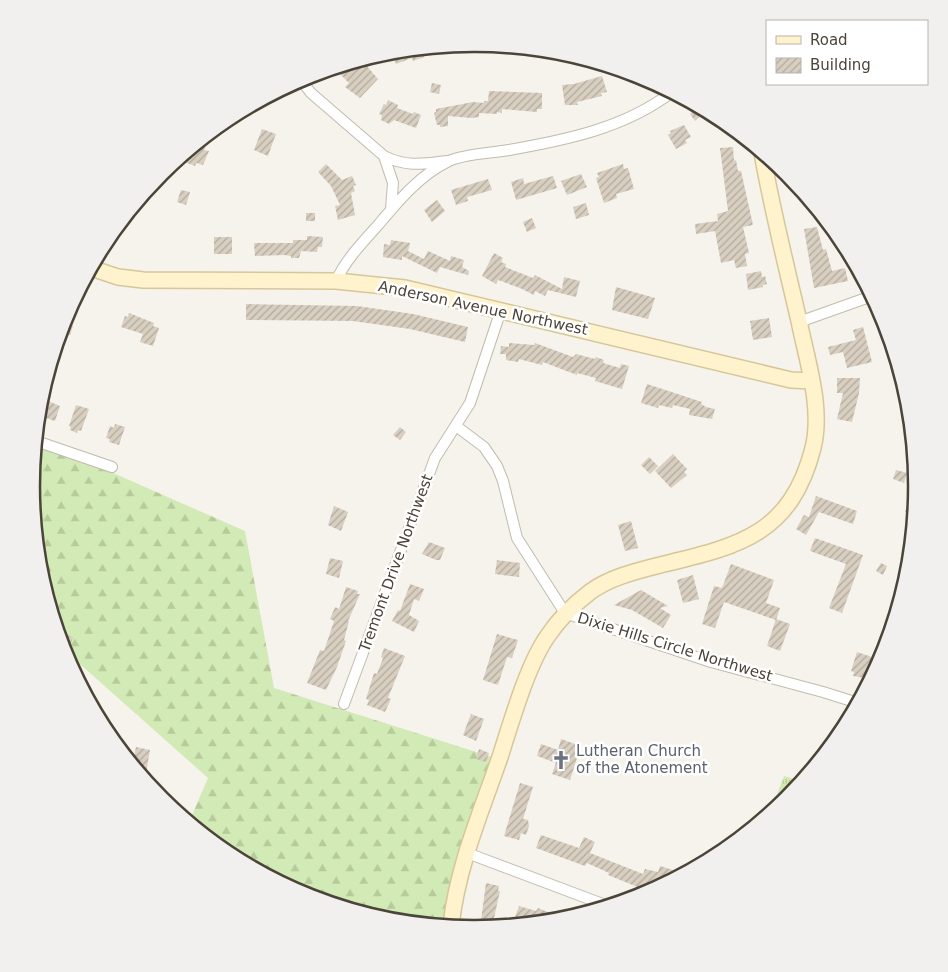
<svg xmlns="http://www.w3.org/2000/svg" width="948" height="972" viewBox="0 0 948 972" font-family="'DejaVu Sans',sans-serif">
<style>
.grass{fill:url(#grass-tufts)}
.forest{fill:url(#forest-firs)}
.building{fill:url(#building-hatch)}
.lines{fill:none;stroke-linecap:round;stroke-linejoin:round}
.street-casing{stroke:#c2bbae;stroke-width:12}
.secondary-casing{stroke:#d6c79b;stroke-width:18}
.street{stroke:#fff;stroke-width:10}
.secondary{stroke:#fff3cd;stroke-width:15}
.labels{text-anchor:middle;stroke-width:5;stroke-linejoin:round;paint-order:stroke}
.street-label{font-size:15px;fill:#4b4439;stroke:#fff}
.worship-label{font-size:15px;fill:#5b616d;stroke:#fff;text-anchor:start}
.rim{fill:none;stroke:#4b4439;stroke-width:2.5}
</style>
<defs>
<pattern id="grass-tufts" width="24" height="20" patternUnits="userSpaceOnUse" patternTransform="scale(1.25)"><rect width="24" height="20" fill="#d2eab5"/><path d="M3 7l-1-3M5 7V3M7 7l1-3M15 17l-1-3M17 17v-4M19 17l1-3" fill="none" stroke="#b6ca9c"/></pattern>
<pattern id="forest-firs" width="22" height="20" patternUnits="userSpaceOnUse" patternTransform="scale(1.25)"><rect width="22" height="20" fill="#d2eab5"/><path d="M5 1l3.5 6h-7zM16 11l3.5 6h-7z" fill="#b6ca9c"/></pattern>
<pattern id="building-hatch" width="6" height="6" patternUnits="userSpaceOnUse" patternTransform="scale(1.25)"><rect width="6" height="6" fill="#d8cfc1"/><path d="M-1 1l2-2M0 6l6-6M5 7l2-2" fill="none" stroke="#b1aa9e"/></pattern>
</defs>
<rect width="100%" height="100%" fill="#f6f3ec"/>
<path class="grass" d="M784,776L802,781L783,802L775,800Z"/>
<path class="forest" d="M36,439L245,531L274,688L508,762L454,886L443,926L387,920L304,895L228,854L189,822L208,778L63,649L40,572L31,486Z"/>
<path class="building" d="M421,48L424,57L413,61L412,58L396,64L395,61L390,62L386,52Z
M355,62L362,69L366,65L378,79L360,98L345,87L349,83L334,68Z
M602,76L607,92L601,93L602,96L577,102L578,105H565L562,85L574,84Z
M432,83L441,85L439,94L430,92Z
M489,91L542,93V109H537V112L502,109V113L497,112V114L479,113V117L472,118L448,116V126L440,127V125H437L434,113L436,112V109L473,102L484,103V101H488Z
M682,98L706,111L695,121L690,114L693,111Z
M388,100L398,105L397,108L413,114L414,112L421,115L416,128L394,120L389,124L381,120L382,115L379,114L384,104L386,105Z
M684,125L691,137L685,140L687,143L676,149L668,135L671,133L670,131Z
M262,129L276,134L268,156L254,150Z
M197,143L205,147L204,150L209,151L203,165L196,163L195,166L177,159Z
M733,147L734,161L736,160L738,171H741L753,225L743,227L749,253L745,254L747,266L736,268L734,260L721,263L715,231L696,234L695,224L718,221L717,214L728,211L720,148Z
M326,164L342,180L352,176L356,185L353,186L355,191L351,193L355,215L338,220L335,206L340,205L331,186L318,172Z
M623,164L624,169L628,168L634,189L616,194L617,198L604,203L596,178L599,177L597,173Z
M581,174L587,187L567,195L561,181Z
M553,176L557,188L516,200L511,182L523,178L524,184Z
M791,178L800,189L805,194L795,196Z
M488,179L492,190L467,197L468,201L456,205L451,190Z
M181,190L190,192L186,205L177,202Z
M437,200L445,211L432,222L424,210Z
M586,203L589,215L576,219L573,207Z
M306,213H315V221H306Z
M532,218L536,228L527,232L523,222Z
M817,227L823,250L826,249L832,271L845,268L848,281L814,288L804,229Z
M307,236L323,237L322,247H318L317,252L301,251L299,258H291V256L285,255L255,256L254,243H293V240H307Z
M214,237H232V254H214Z
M391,240L410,243L408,251L424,259L428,251L450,261L451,256L464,260L462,267L469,271L468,275L440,267L437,273L402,256V260L383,257L384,244L390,245Z
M494,253L503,258L501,262L506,264L505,267L533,278L535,275L562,289L564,277L580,281L576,297L548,290L545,296L535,291L534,295L520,288L498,280L496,284L482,276Z
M761,271L762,277L765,276L767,284L763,285V287L748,290L746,274Z
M616,287L655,298L648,319L612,310Z
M76,296L82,300L71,325L73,326L70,335L60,332L65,316Z
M246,304L357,306L413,314L468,327L465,342L410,329L353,321L246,320Z
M129,313L154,323L153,326L159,328L153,346L140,342L143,334L121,327L125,316L128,317Z
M769,318L772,337L753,340L750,321Z
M863,327L872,362L847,368L843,352L830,355L828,347L856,340L853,330Z
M509,343L534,345L535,343L573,357L576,354L595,359L596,357L604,360L603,363L620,368L621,364L629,366L622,389L595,381L596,378L577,373V375L543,362L542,365L519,359L518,362L506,360V354H500L501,346L509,347Z
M837,378H860L859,393L852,422L837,419L843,393H837Z
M647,384L702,402L701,404L706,407L715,409L712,419L689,415L690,409L673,405L672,408L659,405L658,408L641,403Z
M48,401L60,406L55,421L43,417Z
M76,405L89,409L81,431L78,430L77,433L70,430L71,427L69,426Z
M115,424L125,427L119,445L109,442L110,439L106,438L110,426L114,428Z
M400,427L406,432L400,440L393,435Z
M673,454L687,469L684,472L687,475L671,488L655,471Z
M649,457L658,466L650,474L641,465Z
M896,470L907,473L904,483L893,479Z
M816,496L857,511L853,524L819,512L806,535L796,529L804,515L809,517Z
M908,502L915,505L914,515L905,512Z
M334,506L348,512L341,531L328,525Z
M631,521L638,548L625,551L618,525Z
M815,538L863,555L842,613L829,608L846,564L810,551Z
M429,542L445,548L440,560H436L422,554Z
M330,558L343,561L339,578L326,574Z
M497,560L520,563L519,577L495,574Z
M881,563L887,566L883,575L876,571Z
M731,564L774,580L766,603L780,608L776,620L724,602L715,628L702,624L714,586L722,588Z
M693,575L699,599L683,603L677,580Z
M410,584L424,589L419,601L414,599L409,615L419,621L414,632L392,621L398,610L400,611Z
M346,587L358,591L357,594H360L348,621H349L344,640L346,641L337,667L326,690L307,683L320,650L324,651L334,621L330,619L335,607L339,609Z
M641,590L668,606L660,608L671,615L663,628L632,610L614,605Z
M776,619L790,624L780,651L767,646Z
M58,632L73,637L66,657L65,655Z
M497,634L518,640L512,658L507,657L498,685L483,680Z
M384,648L405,656L388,698L391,699L385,712L367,705L369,700L366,699L374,673L377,674L383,658L381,657Z
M857,652L881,660L871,679L853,676L854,672L851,671Z
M471,714L484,719L476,741L463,735Z
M561,739L581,746L570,780L552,774L556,763L537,756L541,744L558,750Z
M136,747L150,750L145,779L130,761H133Z
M479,749L489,753L486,762L476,759Z
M520,783L533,787L523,819L528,820L529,826L526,835L521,833L519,840L504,836Z
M541,835L579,848L584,837L595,842L590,853L643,874L645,869L658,872L660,866L673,870L670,881L651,891L645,890L608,875L609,873L587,863L585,866L536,848Z
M486,883L499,886L498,891H500L492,927L480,928Z
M519,906L536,911L538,908L565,919L532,923L515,917Z"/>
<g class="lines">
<g class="street-casing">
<path id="street" d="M300,79L311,93L384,156C406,167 423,164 447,161
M384,156L393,183L391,209
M336,281C346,259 363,242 379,224C399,200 421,174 449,161C464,154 492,153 509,150C566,140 625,128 672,92
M799,322L872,296
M456,426L484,447L497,466L503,481L517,538L565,613L711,662L823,692L858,703
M36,441L112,467
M344,704L435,458L470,403L501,310
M467,853L608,906"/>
</g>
<g class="secondary-casing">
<path id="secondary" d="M91,268L118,277L143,280L336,281L405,288L791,380L812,381
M451,926C457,868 481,812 500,757C511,723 527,666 547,637C559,619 573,605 590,592C609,578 633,572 656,566C734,547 790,538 813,448C823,408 807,361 799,321C786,265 772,209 762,153"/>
</g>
<use href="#street" class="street"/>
<use href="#secondary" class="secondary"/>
</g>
<defs>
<g id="church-bare" transform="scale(1.5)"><path d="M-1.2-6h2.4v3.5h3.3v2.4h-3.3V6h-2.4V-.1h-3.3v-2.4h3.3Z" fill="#6b7280" stroke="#fff" stroke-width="2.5" paint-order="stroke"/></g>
</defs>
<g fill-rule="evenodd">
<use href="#church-bare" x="561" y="760"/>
</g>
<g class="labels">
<g class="street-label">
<text transform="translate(483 308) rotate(12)" y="5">Anderson Avenue Northwest</text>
<text transform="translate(396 563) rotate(-70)" y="5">Tremont Drive Northwest</text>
<text transform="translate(675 647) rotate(17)" y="5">Dixie Hills Circle Northwest</text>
</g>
<g class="worship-label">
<text x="576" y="756">Lutheran Church<tspan x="576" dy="17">of the Atonement</tspan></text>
</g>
</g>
<path d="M0 0H948V972H0ZM40 486a434 434 0 1 1 868 0a434 434 0 1 1-868 0Z" fill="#f1f0ef" fill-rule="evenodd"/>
<path class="rim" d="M40 486a434 434 0 1 1 868 0a434 434 0 1 1-868 0Z"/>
<rect x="766" y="20" width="162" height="65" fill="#ffffff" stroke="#b7b4b0"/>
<rect x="776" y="36" width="25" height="8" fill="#fff3cd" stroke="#b7b4b0"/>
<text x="810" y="45" font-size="15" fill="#4b4439">Road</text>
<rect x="776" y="58" width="25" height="15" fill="url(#building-hatch)" stroke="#b7b4b0"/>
<text x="810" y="70" font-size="15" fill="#4b4439">Building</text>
</svg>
